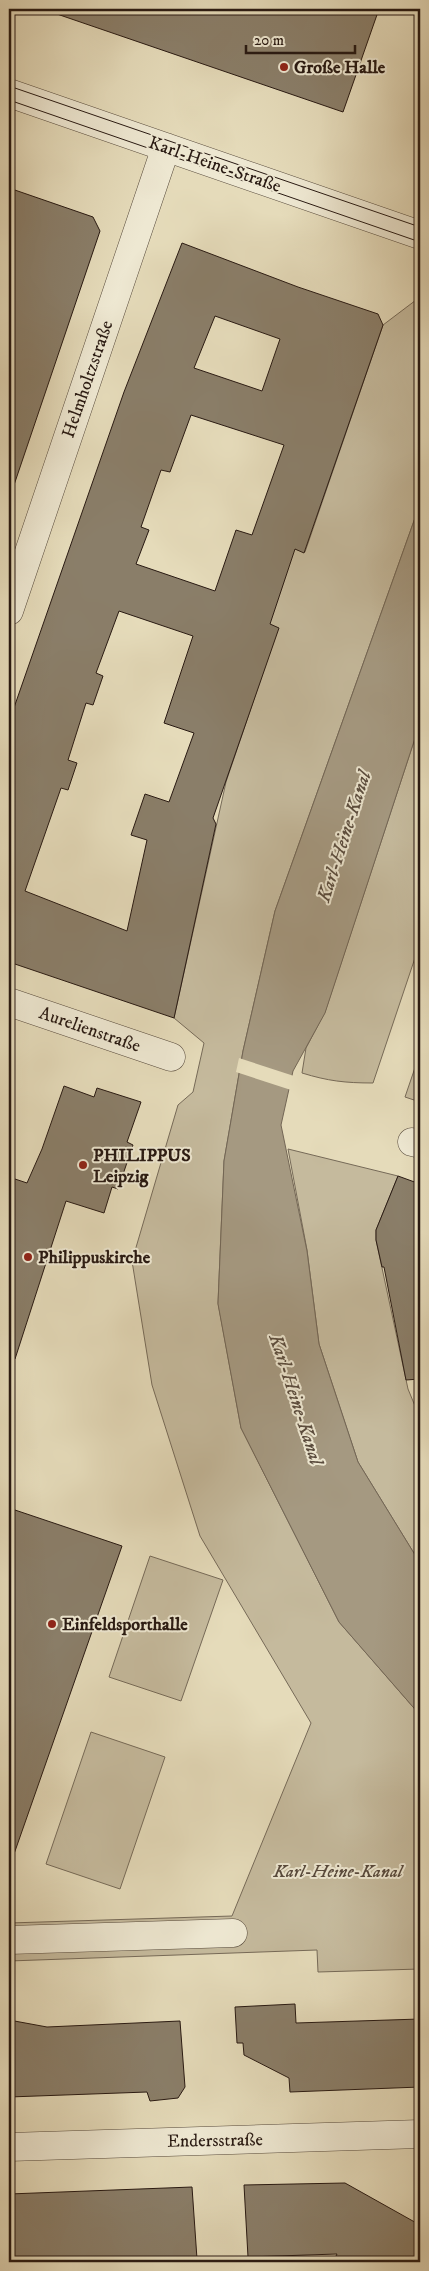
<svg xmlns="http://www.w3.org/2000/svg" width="429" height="2271" viewBox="0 0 429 2271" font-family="'IM FELL DW Pica',serif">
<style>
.green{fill:#c5ba9d;stroke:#766a58}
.water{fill:#a59981;stroke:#736655}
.pier{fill:#e5dbba}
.building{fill:#8a7e69;stroke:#281912;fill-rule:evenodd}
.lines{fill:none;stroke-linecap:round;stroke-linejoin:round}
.minor-casing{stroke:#574a3c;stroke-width:29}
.minor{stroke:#eee8d2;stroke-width:28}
.tram{stroke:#281912;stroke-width:1}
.poi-dot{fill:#8f2418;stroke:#eee8d2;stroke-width:2}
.labels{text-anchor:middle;stroke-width:4;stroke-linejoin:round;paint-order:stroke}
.poi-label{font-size:18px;font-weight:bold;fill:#281912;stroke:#eee8d2;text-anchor:start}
.street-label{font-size:18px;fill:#281912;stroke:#eee8d2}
.park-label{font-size:18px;font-style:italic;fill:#57493c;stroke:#eee8d2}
.water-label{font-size:19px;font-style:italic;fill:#5a4c3e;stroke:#eee8d2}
</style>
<rect width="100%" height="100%" fill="#e5dbba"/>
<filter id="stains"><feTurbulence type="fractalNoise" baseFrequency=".004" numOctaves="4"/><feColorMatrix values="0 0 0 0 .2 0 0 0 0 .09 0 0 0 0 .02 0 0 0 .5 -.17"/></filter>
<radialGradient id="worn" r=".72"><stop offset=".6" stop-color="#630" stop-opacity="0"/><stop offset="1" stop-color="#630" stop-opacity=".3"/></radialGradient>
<path class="green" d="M420,297V504L275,911L243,1051L224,1161L218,1303L241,1428L339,1622L420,1715V1969L318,1972L317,1950L9,1961V1923L232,1916L311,1723L200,1536L152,1385L132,1261L178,1105L193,1092L204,1043L174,1018L226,782L278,628L263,622C282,597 285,577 291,548L305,552L383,325Z
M420,723V943L373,1083C345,1083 328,1081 302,1073L306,1048L325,1012Z
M420,1053V1102L405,1097Z
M288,1149L398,1176L376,1230V1240L408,1389L420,1418V1563L358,1462L319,1344L307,1250Z
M150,1556L223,1580L181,1701L109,1677Z
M91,1732L165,1757L120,1889L46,1864Z"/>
<path class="water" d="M420,504V723L325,1013L293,1071L281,1125L307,1251L319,1344L358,1462L420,1563V1715L339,1622L241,1428L218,1304L224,1161L243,1051L275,911Z"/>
<path class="pier" d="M239,1058L294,1076L291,1090L236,1072Z"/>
<path class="building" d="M54,9H379L343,112L54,13Z
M9,188L93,217L100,231L14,485L9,484Z
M182,243L298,287L378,314L383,325L304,553L295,549L270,624L279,628L213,818L216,824L174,1018L9,962V722L124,392ZM215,316L280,339L262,391L194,368ZM191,415L284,445L252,535L236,530L215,591L136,564L149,530L141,527L161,470L170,472ZM119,611L193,636L164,723L194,733L169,802L145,794L131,835L147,840L127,931L25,891L61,788L68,790L77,763L68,760L86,703L93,705L103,676L96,673Z
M64,1086L94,1097L97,1088L141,1102L127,1142L133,1145L118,1189L112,1187L104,1213L66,1201L15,1359L9,1358V1177L27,1183L42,1149Z
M398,1176L420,1184V1379L406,1380L384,1267H382L376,1240V1230Z
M9,1508L122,1546L14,1854L9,1853Z
M295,2004L296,2023L420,2019V2087L290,2092L289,2078L244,2055L243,2043H237L235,2007Z
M9,2020L47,2027L180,2021L185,2087L178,2098L150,2101L147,2092L9,2097Z
M345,2183L420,2225V2262H333L337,2254L248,2257L244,2185Z
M192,2187L197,2259L110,2262H9V2194Z"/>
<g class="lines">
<g class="minor-casing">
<path id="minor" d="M9,93L420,235
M9,611L166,147
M9,1002L171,1057
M412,1142L420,1144
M9,1940L233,1933
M9,2147L420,2134"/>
</g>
<use href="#minor" class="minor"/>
<path class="tram" d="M9,86L420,227
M9,100L420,242"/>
</g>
<g class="poi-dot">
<circle cx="284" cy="67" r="5"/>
<circle cx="83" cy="1165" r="5"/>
<circle cx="28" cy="1257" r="5"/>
<circle cx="52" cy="1624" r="5"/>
</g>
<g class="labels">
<g class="poi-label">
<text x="294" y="73">Große Halle</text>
<text x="93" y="1161">PHILIPPUS<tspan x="93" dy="21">Leipzig</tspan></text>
<text x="38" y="1263">Philippuskirche</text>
<text x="62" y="1630">Einfeldsporthalle</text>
</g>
<g class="street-label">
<text transform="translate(215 164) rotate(19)" y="6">Karl-Heine-Straße</text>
<text transform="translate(87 379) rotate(-71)" y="6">Helmholtzstraße</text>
<text transform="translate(90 1029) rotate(19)" y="6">Aurelienstraße</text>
<text transform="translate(215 2140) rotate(-1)" y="6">Endersstraße</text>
</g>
<g class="park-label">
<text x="338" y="1877">Karl-Heine-Kanal</text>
</g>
<g class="water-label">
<text transform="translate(343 836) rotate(-72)" y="7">Karl-Heine-Kanal</text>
<text transform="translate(297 1399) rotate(72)" y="7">Karl-Heine-Kanal</text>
</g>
</g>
<rect width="429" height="2271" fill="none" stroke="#e5dbba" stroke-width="30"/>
<rect x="10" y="10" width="409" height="2251" fill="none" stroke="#281912" stroke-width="2.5"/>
<rect x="15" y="15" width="399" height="2241" fill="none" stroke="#281912"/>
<path d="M246 45v8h109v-8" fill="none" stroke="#281912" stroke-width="2.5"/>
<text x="254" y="45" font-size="15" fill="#281912" stroke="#eee8d2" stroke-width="4" paint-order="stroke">20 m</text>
<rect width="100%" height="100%" filter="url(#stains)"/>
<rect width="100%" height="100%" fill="url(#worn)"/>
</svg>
